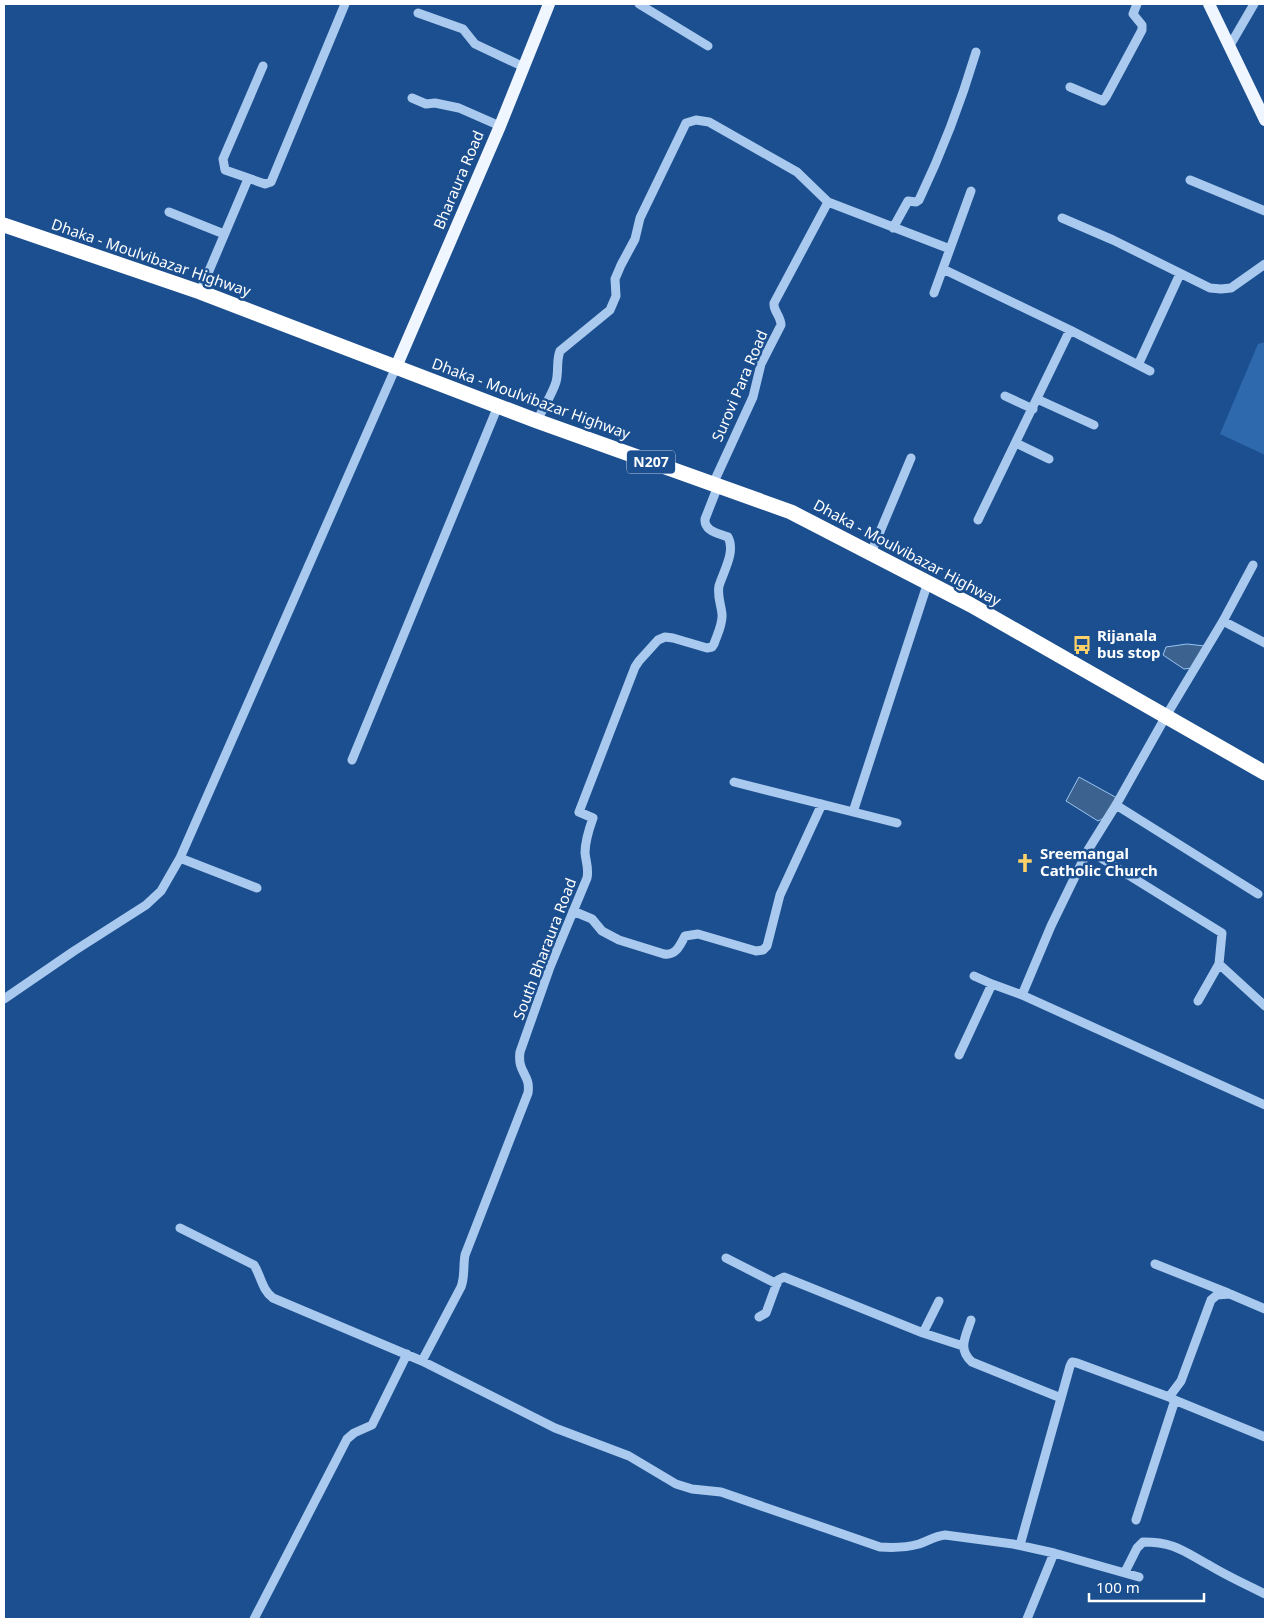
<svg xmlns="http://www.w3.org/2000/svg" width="1269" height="1623" viewBox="0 0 1269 1623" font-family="'Noto Sans',sans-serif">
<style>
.green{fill:#2e69ad}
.water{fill:#3c6290;stroke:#9cc4f0}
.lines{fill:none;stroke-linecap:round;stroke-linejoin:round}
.minor{stroke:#a9c9ee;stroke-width:9}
.major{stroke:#f0f6ff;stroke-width:12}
.highway{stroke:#fff;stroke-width:15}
.labels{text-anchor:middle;stroke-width:5;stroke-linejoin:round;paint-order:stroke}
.shield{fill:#1b4f8f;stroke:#bbcadd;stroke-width:1}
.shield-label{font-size:14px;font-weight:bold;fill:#fff}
.street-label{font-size:15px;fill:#fff;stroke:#1b4f8f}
.poi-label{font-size:15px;font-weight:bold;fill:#fff;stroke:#1b4f8f;text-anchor:start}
</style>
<rect width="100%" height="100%" fill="#1b4f8f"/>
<path class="green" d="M1265,342V455L1220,434L1258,344Z"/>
<path class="water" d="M1187,644L1205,646L1192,668L1184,669L1163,655L1166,647Z
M1079,777L1117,798L1106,817L1098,821L1066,801Z"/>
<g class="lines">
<path class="minor" d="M639,4L708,46
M418,13L463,29L475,44L524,67
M1229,47L1254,4
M263,66L223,159L225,170L265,184L271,182L345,4
M1070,87L1103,101L1106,97L1142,30V25L1133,14L1137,4
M412,98L426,104L435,103L459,108L500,126
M1190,180L1265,211
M169,212L224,234
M1062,218L1113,240L1210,288L1221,289L1231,288L1265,264
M893,228L908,201L916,202L919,200C942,152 961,102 976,52
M943,269L1070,330L1150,371
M200,292L248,179
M934,293L971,191
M1138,365L1180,274
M1005,396L1033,409
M1037,399L1094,425
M537,421C543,408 552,395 556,382C559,371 556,361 560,351L610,310L616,296L615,279L621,265L635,239L640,218L686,123L696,120L709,122L797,172L828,202L950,249
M1016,443L1049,459
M713,484L753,397L761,364L781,325C781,316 773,311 774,303L828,202
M978,520L1070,330
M871,553L911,458
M1223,621L1265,643
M352,760L498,406
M734,782L897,823
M1116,805L1258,894
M853,812L928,582
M1088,850L1222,933L1219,964L1265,1006
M180,858L257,888
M573,911L592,919L602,931L619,940L664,954C676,956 680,945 685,936L698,934L756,951L763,950L767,946L780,895L822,804
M974,976L992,984L1022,995L1265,1105
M1022,995L1051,926L1088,850L1116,805L1166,716L1223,621L1253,565
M4,999L74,951L146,905L161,891L180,858L396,367
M1198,1001L1219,964
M959,1055L992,984
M180,1228L254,1265C261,1276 262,1290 273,1298L422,1361L555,1428L629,1456L676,1484L692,1489L721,1492L880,1547C894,1548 905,1548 919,1544C928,1541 935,1536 945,1535L1013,1544L1054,1553L1139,1577
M726,1258L777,1284
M1155,1264L1228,1293
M759,1317L766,1313L778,1280L784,1277L923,1333L963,1346
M971,1320C966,1336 957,1349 972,1362L1061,1398
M923,1333L939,1301
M422,1361L461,1287C465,1277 463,1266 465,1255L528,1093C531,1074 517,1073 520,1052L550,967L587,878C589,869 586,862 585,853C585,841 589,829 593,818L579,812L635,667L639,661L658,640L665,637L673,638L707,648L712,647L714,644C717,635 723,624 722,614C721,604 717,596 719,586C723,572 736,552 728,537C718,533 704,531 705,519L718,486
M1172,1399L1265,1437
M1136,1520L1175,1400
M1020,1545L1070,1366L1072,1362L1077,1363L1169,1397L1181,1381L1211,1300L1217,1295L1230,1294L1265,1309
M1125,1572L1137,1548L1143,1542C1175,1542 1183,1551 1209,1565C1227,1576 1247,1585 1265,1594
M254,1619L347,1439L354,1433L372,1425L407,1354
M1027,1619L1054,1553"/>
<path class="major" d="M1209,4L1265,120
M396,367L500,126L549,4"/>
<path class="highway" d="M4,225L200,292L537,421L791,512L971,605L1265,773"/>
</g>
<defs>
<g id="bus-bare" transform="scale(1.5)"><path d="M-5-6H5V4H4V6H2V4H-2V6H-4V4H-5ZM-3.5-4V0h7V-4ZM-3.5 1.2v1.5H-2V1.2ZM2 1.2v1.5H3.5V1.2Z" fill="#ffd166" stroke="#1b4f8f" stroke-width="2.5" paint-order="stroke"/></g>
<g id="church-bare" transform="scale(1.5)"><path d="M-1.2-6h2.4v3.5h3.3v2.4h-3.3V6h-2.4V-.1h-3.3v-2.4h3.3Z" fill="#ffd166" stroke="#1b4f8f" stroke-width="2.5" paint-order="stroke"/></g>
</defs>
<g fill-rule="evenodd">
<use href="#bus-bare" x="1082" y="645"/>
<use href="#church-bare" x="1025" y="863"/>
</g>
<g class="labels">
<rect class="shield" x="627" y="450.5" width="48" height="23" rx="4"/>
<g class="shield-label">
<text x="651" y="467">N207</text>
</g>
<g class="street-label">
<text transform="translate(459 180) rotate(-67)" y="5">Bharaura Road</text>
<text transform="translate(151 258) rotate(19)" y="5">Dhaka - Moulvibazar Highway</text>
<text transform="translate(740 386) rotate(-67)" y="5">Surovi Para Road</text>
<text transform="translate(531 399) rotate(20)" y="5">Dhaka - Moulvibazar Highway</text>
<text transform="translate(907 553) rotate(28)" y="5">Dhaka - Moulvibazar Highway</text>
<text transform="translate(545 949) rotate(-69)" y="5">South Bharaura Road</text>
</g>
<g class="poi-label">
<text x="1097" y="641">Rijanala<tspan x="1097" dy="17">bus stop</tspan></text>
<text x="1040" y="859">Sreemangal<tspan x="1040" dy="17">Catholic Church</tspan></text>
</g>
</g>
<rect width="1269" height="1623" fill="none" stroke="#ffffff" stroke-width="10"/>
<path d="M1089 1593v8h115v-8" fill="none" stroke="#ffffff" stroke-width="2.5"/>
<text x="1096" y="1593" font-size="15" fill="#ffffff" stroke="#1b4f8f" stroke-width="4" paint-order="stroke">100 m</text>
</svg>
